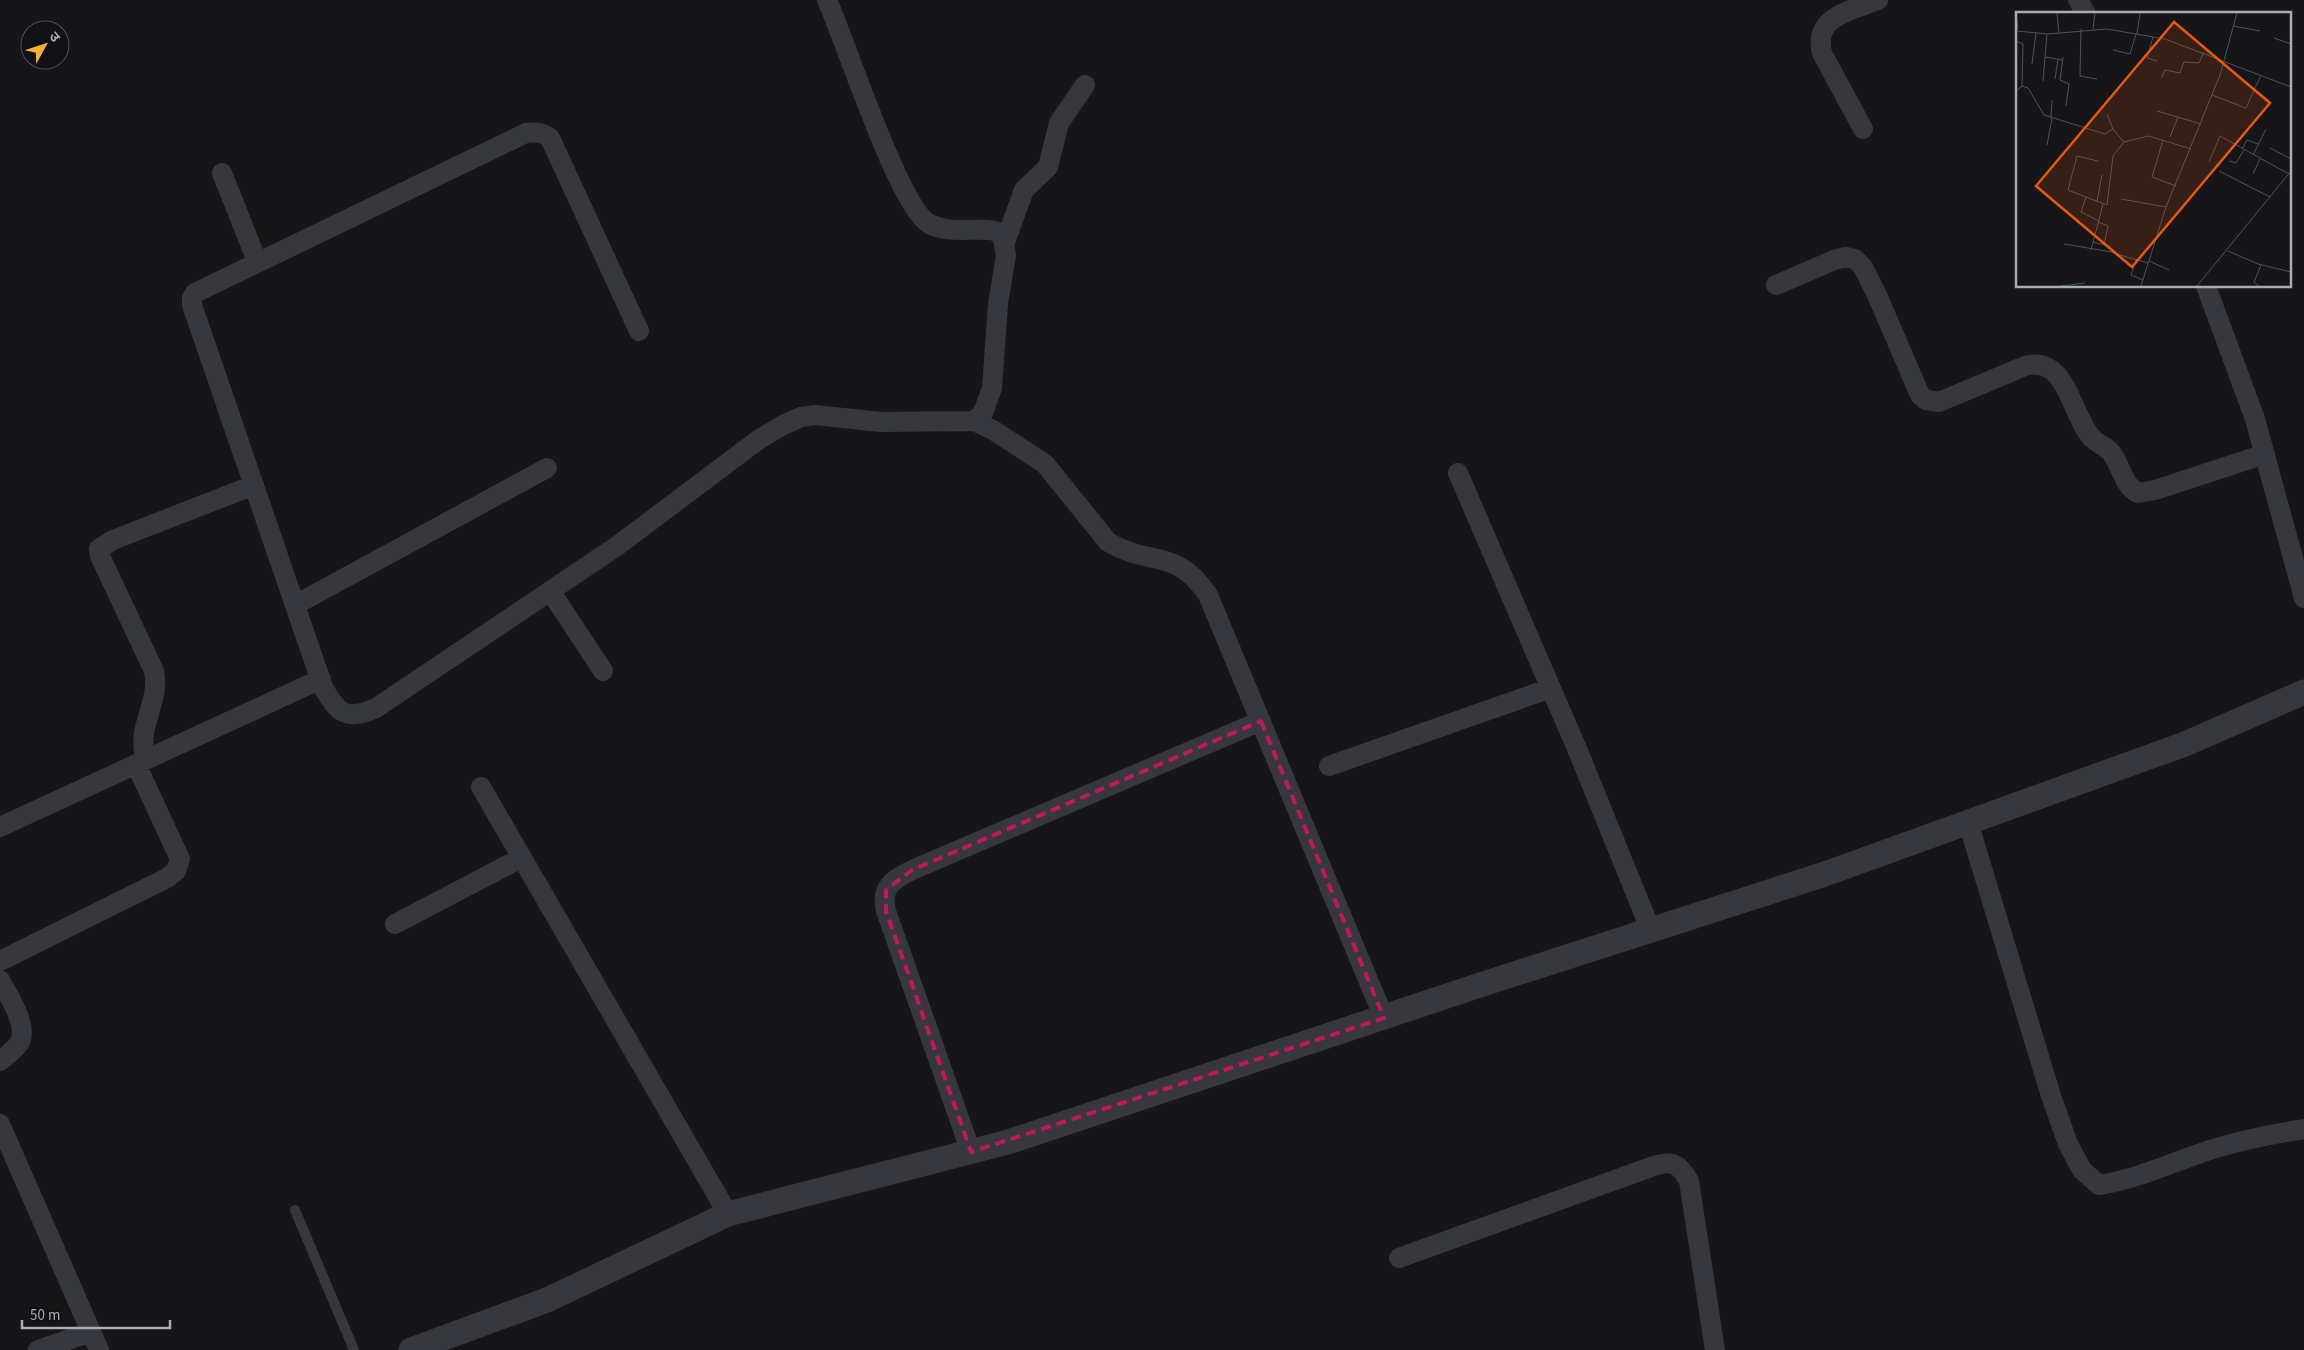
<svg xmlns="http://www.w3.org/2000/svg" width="2304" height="1350" viewBox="0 0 2304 1350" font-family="'Source Sans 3','Noto Sans Devanagari',sans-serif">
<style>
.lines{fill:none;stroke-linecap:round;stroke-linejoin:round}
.service{stroke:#37383d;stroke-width:10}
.minor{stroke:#37383d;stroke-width:20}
.tertiary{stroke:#37383d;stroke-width:25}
.marked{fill:none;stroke:#c2185b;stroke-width:4;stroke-dasharray:10 6;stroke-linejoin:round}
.inset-road{fill:none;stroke:#505258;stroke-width:1}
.view{fill:#e8590c;fill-opacity:0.15;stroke:#e8590c;stroke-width:2.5}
.inset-edge{fill:none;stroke:#a8adb8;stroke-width:2.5}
</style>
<rect width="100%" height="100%" fill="#161618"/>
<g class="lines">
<path class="service" d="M295,1210L354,1350"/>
<path class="minor" d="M827,0C845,40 899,206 928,223C948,235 974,227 995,231L1002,235L1006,255L998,304L992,388L983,413L974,421
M2078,0L2086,14
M1863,129L1822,53C1813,16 1851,11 1878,0
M222,173L257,261
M1005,242L1024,190L1048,167L1059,123L1085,85
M1776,285L1834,260L1846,257L1855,259L1863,267L1877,295L1920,395L1926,400L1939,402L2025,366C2067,354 2071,416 2092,438C2099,445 2108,447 2113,455C2121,467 2124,486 2138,493L2155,490L2265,454
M2206,286L2255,419L2304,598
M639,331L550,138C542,132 536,132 526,133L195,293L192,298V305L323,687C338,714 347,721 376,708L617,546L758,440L783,425L801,417L815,415L881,422L974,421L993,430L1045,464L1108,542C1150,567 1176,547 1208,595L1384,1018
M1458,473L1578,751L1651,931
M551,592L603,671
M295,605L547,468
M146,759C135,728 161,702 154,671L100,556L99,549L113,540L254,485
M1329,766L1551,688
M481,787L728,1214
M1968,822L2051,1096L2068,1144L2082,1170L2099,1185C2138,1179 2175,1161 2213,1149C2243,1140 2273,1134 2304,1129
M0,827L321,679
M395,924L521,858
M0,961L167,878L176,871L180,859L136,764
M0,980C8,995 28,1024 20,1042C16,1049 6,1056 0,1061
M0,1124L99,1350
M971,1152L886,911C880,887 893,880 912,870L1261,721
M1399,1258L1651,1167C1671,1160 1678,1162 1689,1181L1715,1350
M38,1350L91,1332"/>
<path class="tertiary" d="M411,1350L547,1300L728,1214L1008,1142L1483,984L1822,875L2185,744L2304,692"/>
</g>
<path class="marked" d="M1261,721L1384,1018L971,1152L886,911V890L912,870Z"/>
<g transform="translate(2016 12)">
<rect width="275" height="275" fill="#161618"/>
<path class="inset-road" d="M0,1L2,17M41,1L43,21M217,14L244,19M65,17L64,64L81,67M77,17L79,1M0,19L32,22L91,17L149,27L275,75M121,22L124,1M137,25L131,46L141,49M258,26L275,32M0,29L7,32L6,74M97,38L114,42L120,22M29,45L47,48M47,45L44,68L53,72L50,94M16,52L20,21M146,65L149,58L164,61L168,50L183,51L188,40M39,67L42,47M27,69L31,22M0,79L6,74L12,76L28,103L89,122L97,117L108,130M196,83L230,96L245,63M141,99L185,112M91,102L97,117M35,105L36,88M154,125L162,105M147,128L136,165L160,174M31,133L36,106M254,136L275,147M226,137L231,128L242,132M237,143L250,117M82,149L61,144L52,178L91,193L97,144L108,130L133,124L175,137M213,149L220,151L228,138M193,150L204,124L273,162M203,159L254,185M237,162L244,147M70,185L65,200L83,209M105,187L150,195M81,190L86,163M82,210L92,214L88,233M77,230L93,234L97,241L132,251M48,232L96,240M75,238L87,192M212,239L242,252L275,260M120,248L115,263L127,268M133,249L153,258M45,274L69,271M125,274L150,195L204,63L221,1M181,274L275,159M243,274L238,270L245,253"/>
<path class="view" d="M158,10L254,91L116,255L20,174Z"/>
<rect width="275" height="275" class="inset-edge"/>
</g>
<g transform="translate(45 45) rotate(50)"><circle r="24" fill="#111113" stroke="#4d4f55"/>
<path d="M0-4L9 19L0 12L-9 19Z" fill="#f2b134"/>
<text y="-8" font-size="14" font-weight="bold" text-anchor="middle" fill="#a8adb8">उ</text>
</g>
<path d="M22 1320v8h148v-8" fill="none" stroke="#a8adb8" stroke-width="2.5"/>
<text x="30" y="1320" font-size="15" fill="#a8adb8" stroke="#111113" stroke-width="4" paint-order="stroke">50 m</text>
</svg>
